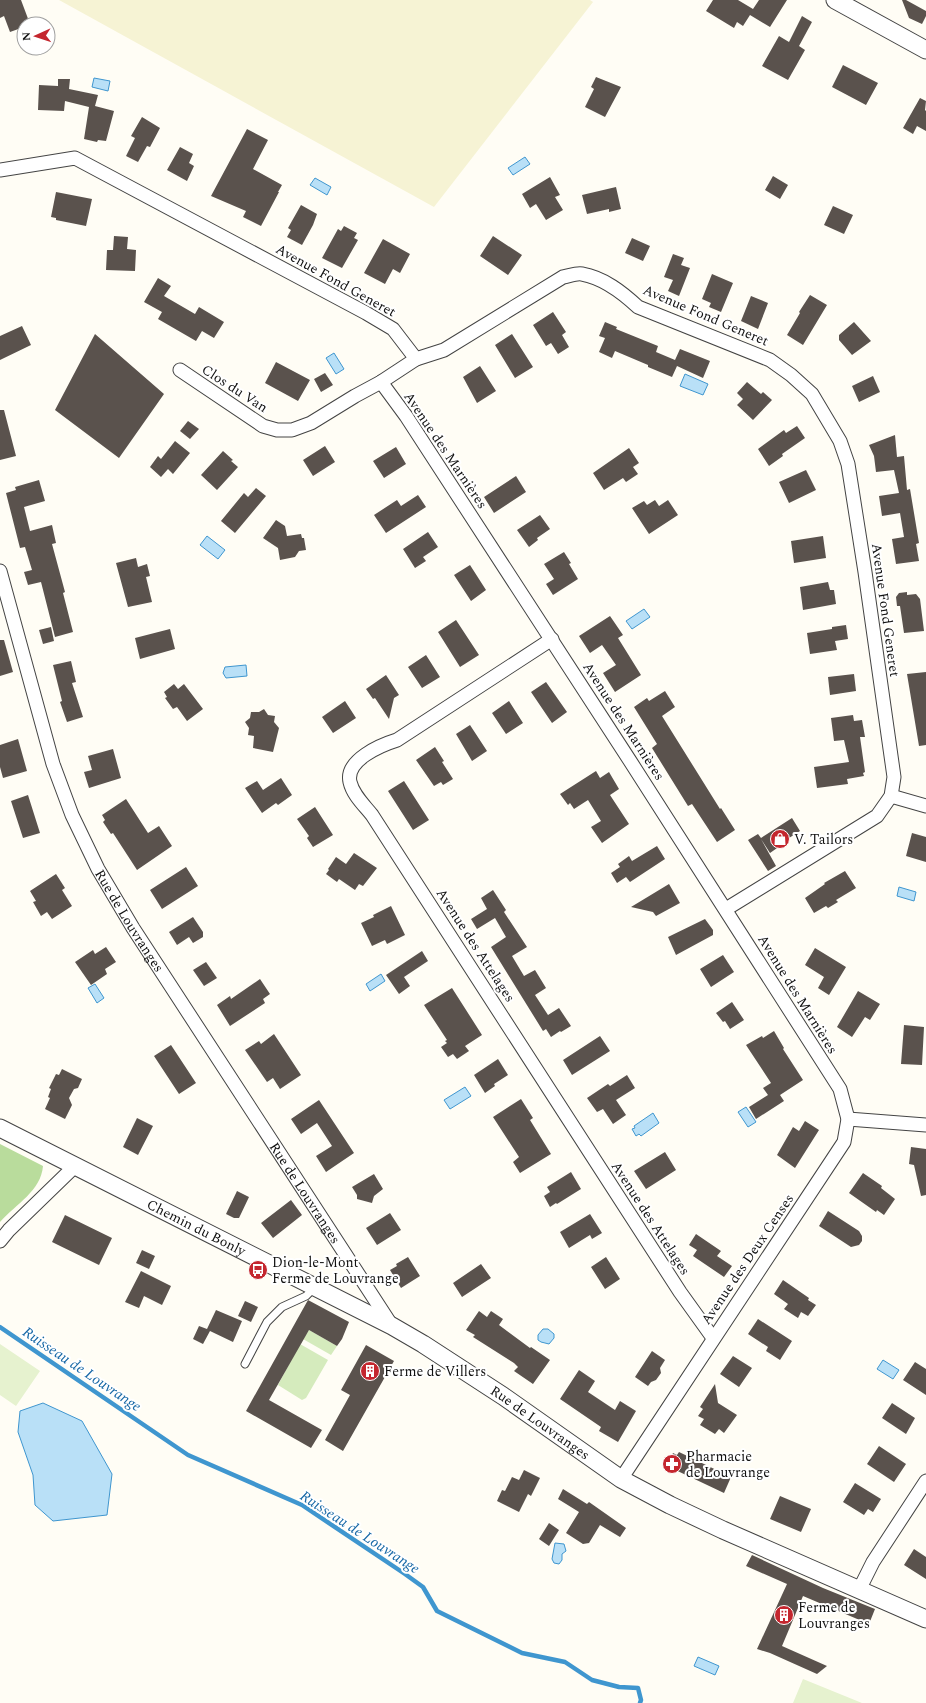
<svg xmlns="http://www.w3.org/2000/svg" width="926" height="1703" viewBox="0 0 926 1703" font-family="Spectral,serif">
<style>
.farmland{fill:#f6f3d4}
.green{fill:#d5ebbd}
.forest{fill:#b9dc9c}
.pitch{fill:#e6f2cf}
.water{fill:#b9e0f7;stroke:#3f96cf}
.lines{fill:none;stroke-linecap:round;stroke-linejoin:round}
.stream{stroke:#3f96cf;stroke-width:4.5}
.building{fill:#5a524d}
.service-casing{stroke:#444;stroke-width:9}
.minor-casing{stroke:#444;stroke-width:15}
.tertiary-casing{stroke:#444;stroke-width:19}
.service{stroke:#fff;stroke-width:7}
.minor{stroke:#fff;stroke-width:13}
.tertiary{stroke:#fff;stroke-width:17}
.labels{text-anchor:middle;stroke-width:4;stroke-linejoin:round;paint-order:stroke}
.street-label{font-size:14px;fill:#111;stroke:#fff}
.poi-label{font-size:14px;fill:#111;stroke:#fff;text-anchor:start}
.water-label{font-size:15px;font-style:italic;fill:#1768a6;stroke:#fff}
</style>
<rect width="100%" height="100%" fill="#fffdf5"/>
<path class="farmland" d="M59,0H590L593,2L434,207Z"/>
<path class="green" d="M309,1330L337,1346L331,1355L303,1339Z
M300,1344L328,1360L306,1398L302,1400L278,1385Z"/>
<path class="forest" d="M0,1144L43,1166C41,1191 16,1204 0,1222Z"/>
<path class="pitch" d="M0,1344L40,1371L16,1406L0,1395Z
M803,1679L862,1703H793Z"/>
<path class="water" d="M94,78L110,81L108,91L92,87Z
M525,157L530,164L513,175L508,168Z
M315,178L331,187L327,195L310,185Z
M334,353L344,369L336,374L326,358Z
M685,374L708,384L703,395L680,386Z
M207,536L225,550L218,559L200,545Z
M644,609L650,617L632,629L626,621Z
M246,665L247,676L226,678L223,673L225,667Z
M899,887L916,892L914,901L897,896Z
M381,974L385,981L370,991L366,984Z
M95,984L104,998L97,1003L88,988Z
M465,1087L471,1096L450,1109L444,1100Z
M746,1107L756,1122L748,1127L738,1112Z
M653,1113L659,1123L641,1136L639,1134L636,1136L632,1129L635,1128L634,1126Z
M543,1329H548L554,1334V1338L549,1344L541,1342L538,1340V1335Z
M883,1360L899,1370L893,1379L877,1369Z
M43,1403L82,1421L112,1474L107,1515L53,1521L35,1505L33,1475L18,1432L20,1411Z
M555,1543L564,1544L566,1551L562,1554V1560L559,1564L554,1563L552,1559Z
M698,1657L719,1666L715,1675L694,1666Z"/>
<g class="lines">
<path class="stream" d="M0,1327L188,1455L302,1505L405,1574L423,1587L437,1611L522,1653L565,1662L592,1680L619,1687L638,1688L641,1700L640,1703"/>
</g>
<path class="building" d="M0,0H21L30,24H24V27L10,32L4,16L0,18Z
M713,0H738L753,9L759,0H787L770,27L750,15L743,26L737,22L734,28L706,11Z
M902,0H906L926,11V16L922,24L909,18Z
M802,16L812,22L799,46L805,50L788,80L762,66L779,36L789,42Z
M843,65L878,83L866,105L832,87Z
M596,77L621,87L605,117L585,107L594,89L591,87Z
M58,79H70L69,89L98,95L95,106L114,111L106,141L98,140L97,142L84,139L89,107L65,101L64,111L38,110L39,85L58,86Z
M920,98L926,101L925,110L926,111V131L917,126L913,134L903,128Z
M142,117L160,128L150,147L147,146L138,162L126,156L135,138L131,136Z
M247,129L268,140L253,169L282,185L278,192H279L261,226L243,217L246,211L211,196Z
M180,147L193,154L189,163L194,166L187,181L167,170Z
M773,176L788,185L780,199L765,190Z
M550,177L560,195L555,197L563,210L546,220L536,204L530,208L522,194Z
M616,187L621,209L609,212V209L587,214L582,195Z
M56,192L92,199L86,226L56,220V218L51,217Z
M301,205L317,214L313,225L302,245L287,237L291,230L288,228Z
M833,206L853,215L844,234L824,225Z
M344,226L357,233L354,238L358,240L342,268L322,258L338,229L341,231Z
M114,236L128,237L127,249L136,250L135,271L106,270L107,250H113Z
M493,236L522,255L508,275L480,256Z
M632,238L650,246L643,261L625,253Z
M383,239L410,254L400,273L393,269L385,284L364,273Z
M673,254L684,258L681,265L690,268L679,296L668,291L673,280L664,277Z
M712,274L733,283L721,312L709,307L711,303L702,299Z
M158,278L171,286L164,296L195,314L199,307L224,322L214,338L202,331L196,341L158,319L162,312L144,302Z
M810,295L827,305L803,345L787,335L800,313L799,312Z
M751,296L768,303L758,329L741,321Z
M553,312L566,332L562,335L569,347L558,354L551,343L546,346L533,325Z
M605,322L617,327L616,329L658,346L656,352L675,360L680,349L710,361L703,378L677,366L672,377L648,367V365L615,351L612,358L599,352L605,338L599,336Z
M854,322L871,341L852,355L839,340V335Z
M22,326L31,345L0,360V336Z
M95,334L164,394L119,458L55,410Z
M512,334L533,367L515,378L495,345Z
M276,362L310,380L298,401L265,383Z
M480,366L496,391L477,403L463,377Z
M325,373L333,385L321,392L314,379Z
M873,376L880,392L859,402L852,386Z
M747,382L761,394L763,392L772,400L753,420L737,405L743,399L737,393Z
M0,410H4L16,456L0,460Z
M188,421L199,429L190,439L180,431Z
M797,426L805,438L782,454L783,456L769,466L758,449L784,430L786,433Z
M895,435L897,457L904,456L907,490L910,489L919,543L916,544L919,561L896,564L892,539L904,537L900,513L882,516L879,496L899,493L894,470L876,472L874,456L869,445Z
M175,441L190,453L173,474L168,469L161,477L150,467L158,456L161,459Z
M325,446L335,462L313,476L303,460Z
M396,447L406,464L384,478L373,461Z
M629,448L639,463L633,467L638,474L626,482L623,478L604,490L593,473Z
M223,451L233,460L231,461L238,467L217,490L201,475Z
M806,470L816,490L789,503L779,482Z
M516,476L526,492L494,513L484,497Z
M39,480L45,501L24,507L30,531L52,525L56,543L52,544L65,592L63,593L73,632L55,637L41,582L28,585L24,572L32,570L25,547L20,548L6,493L16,490L15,487Z
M256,488L266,496L235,533L221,521L244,493L248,497Z
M418,495L426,507L386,533L374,515L397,500L401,506Z
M655,500L659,506L668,500L678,515L649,534L632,508L644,501L647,505Z
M540,515L550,529L537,538L538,540L529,547L517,530Z
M276,520L285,526L287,536L301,534L302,538H304L306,550L299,551L295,557L280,560L278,548L263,538Z
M428,532L438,547L423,557L426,561L415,568L403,549Z
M823,536L826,558L794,563L791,541Z
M564,552L571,563L569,564L578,579L553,595L546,584L554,579L544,564Z
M136,558L138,567L147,564L150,576L146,577L152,602L128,607L116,563Z
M470,565L486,590L471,601L454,575Z
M828,582L830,590H834L836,604L803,610L800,587Z
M907,592V595L916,594L920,599L924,631L904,633L900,606H897L896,597L899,593Z
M610,616L623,635L618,638L641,675L615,692L603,673L616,665L602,645L590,653L579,636Z
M456,620L479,655L460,667L438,632Z
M846,625L848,639L835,641L837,650L810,654L807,633L832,629V627Z
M51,627L54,641L43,644L39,630Z
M170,629L175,649L140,659L135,638Z
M0,640H4L13,672L0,676Z
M426,655L440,677L422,688L408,667Z
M71,661L76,682L72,683L83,717L67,722L60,702L62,701L53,665Z
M926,672V745L919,746L907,674Z
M854,674L856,691L830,695L828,677Z
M386,675L399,695L394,698L389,719L375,698L373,699L366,689Z
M546,682L567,712L552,723L531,692Z
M174,684L178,689L184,684L203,709L187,721L177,707L173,709L165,698L167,697L164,692Z
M665,691L675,707L662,716L720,809L721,808L735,830L717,842L692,804L688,806L652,748L657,744L634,707L647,698L649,701Z
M345,701L356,718L333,733L322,717Z
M509,701L523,723L506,734L492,713Z
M264,709L268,715L275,716L274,722L279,728L273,752L253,748L254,736L248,735L249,728L245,722L250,718L251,712H259Z
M853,715L854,721L862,720L865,737H860L865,772L863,773L864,776L847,779L848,784L817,788L814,767L849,762L844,740L834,741L831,718Z
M470,725L487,751L472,761L456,734Z
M18,739L27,771L3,778L0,767V745Z
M435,747L444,761L442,762L453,779L443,785L441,782L434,786L416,760Z
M113,749L121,778L89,788L84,772L92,770L88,756Z
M596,771L600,778L609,772L619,789L610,795L629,824L602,843L591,827L601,821L588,800L574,809L570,803L568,805L560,794Z
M281,778L292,795L278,805L276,803L262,813L245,788L257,781L263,790Z
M404,781L429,820L413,830L388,791Z
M28,795L40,833L23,838L11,801Z
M126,799L148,833L159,826L172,846L137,870L113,833L111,834L103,822L105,820L102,815Z
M315,807L333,835L313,847L307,838L309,836L297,819Z
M792,818L800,831L789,838L790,839L770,853L761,839L776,866L768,871L748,840L758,834L761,838Z
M912,833L926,837V862L906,856Z
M657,846L665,859L630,882L626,877L617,883L611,873L620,867L618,864L629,856L632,861Z
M354,853L377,868L363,886L359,884L355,890L339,879L337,882L326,874L329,870L328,869L336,857L346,864Z
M186,867L198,886L162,909L150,890Z
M845,871L856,888L836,900L838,902L828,908L826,906L814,913L805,898L825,884L824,883Z
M56,874L65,888L62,890L72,906L52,919L47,912L41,916L33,902L36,901L30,891Z
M669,884L680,903L656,916L653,912L631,907Z
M493,890L506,910L504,912L527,947L512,956L524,976L535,970L546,988L535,995L548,1015L559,1008L571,1026L561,1032L560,1031L551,1037L546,1029L543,1031L491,947L506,937L495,918L477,929L471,919L487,909L481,898Z
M391,906L405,935L387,944L385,940L372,946L361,923L374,917L373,915Z
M193,917L203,932V937L193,943L189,937L177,945L169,932Z
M705,919L713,930V935L676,955L668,937Z
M106,947L116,962L105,969L107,974L91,985L75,962L93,950L95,954Z
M815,948L846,967L829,995L818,988L824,977L805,965Z
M422,951L428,961L404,977L410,986L399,994L386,975Z
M723,955L734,972L711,987L700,969Z
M206,962L217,978L204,986L193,970Z
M260,979L270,994L263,999L265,1003L230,1026L217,1005L230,996L231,999Z
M452,988L482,1035L465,1046L469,1051L457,1059L453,1054L448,1057L441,1047L447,1043L445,1041L447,1040L424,1005Z
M858,991L880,1004L870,1020L865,1017L852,1037L837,1027Z
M732,1002L744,1020L730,1029L725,1021L723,1022L716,1013Z
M904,1025L924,1027L922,1065L901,1064Z
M774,1031L784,1048L783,1049L803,1080L780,1095L784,1101L756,1119L749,1107L768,1095L763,1088L771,1083L746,1045L762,1036L763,1038Z
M274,1034L301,1075L280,1089L273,1078L267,1082L245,1050L259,1041L261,1044Z
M600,1036L610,1051L572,1075L563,1060Z
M171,1045L196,1083L179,1094L154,1056Z
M498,1059L508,1075L494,1084L495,1086L485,1093L474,1075Z
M62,1069L82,1079L78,1088L74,1089L69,1098L72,1105L65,1119L45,1109L50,1098L48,1097L51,1089L49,1088L56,1074L59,1075Z
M627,1075L635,1088L616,1100L626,1115L613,1124L603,1109L597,1112L587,1098L608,1084L610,1086Z
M521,1099L533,1118L530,1120L551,1154L520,1173L513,1162L519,1157L493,1117Z
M319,1100L354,1153L326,1172L316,1156L332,1146L317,1123L301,1134L291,1119Z
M137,1118L153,1126L138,1155L123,1147Z
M805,1121L819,1130L795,1168L777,1155L793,1127L799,1131Z
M911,1147L926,1149V1195L921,1196L914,1165L909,1164Z
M665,1152L676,1170L646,1189L634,1171Z
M571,1172L581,1189L557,1204L556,1203L550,1207L544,1196L550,1192L547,1187Z
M863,1173L882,1186L881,1188L895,1199L884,1215L877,1210L876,1212L849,1193Z
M374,1174L383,1189L374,1196L372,1203L357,1199V1195L352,1187Z
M237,1191L249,1197L239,1218H234L226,1214Z
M291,1200L302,1215L273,1238L261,1223Z
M828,1211L859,1231L862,1236V1241L859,1245L851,1247L819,1226Z
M390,1213L401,1230L377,1245L366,1228Z
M590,1214L602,1233L592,1239L590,1235L569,1248L560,1232Z
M65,1215L112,1238L99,1265L52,1242Z
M696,1234L721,1251L717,1256L732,1266L724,1277L693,1256L697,1250L689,1245Z
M142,1250L155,1256L149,1269L136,1263Z
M408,1257L420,1276L401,1288L390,1270L397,1266L396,1264Z
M606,1257L620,1279L605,1289L591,1267Z
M481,1264L491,1278L462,1297L453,1283Z
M141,1271L171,1286L162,1305L144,1296L139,1308L125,1302Z
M783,1280L809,1298L808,1300L816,1305L808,1316L801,1312L798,1318L784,1309L788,1304L774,1294Z
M308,1300L349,1322L342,1339L337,1346L309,1330L269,1400L322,1430L311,1448L246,1411Z
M245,1301L258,1307L251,1322L238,1316Z
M216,1310L242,1321L233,1342L210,1331L203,1344L193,1339L199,1326L207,1329Z
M479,1311L487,1317L491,1311L503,1319L499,1325L530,1348L531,1347L550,1360L533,1384L514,1371L518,1367L514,1363L473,1337L475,1335L466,1330Z
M758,1319L792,1341L780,1360L766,1351L768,1347L748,1334Z
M366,1345L394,1361L343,1451L325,1440L350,1395L341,1390Z
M652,1351L665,1360L660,1368L661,1373L656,1380L651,1382L648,1386L635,1377Z
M733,1356L752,1368L739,1387L720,1374Z
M915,1362L926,1369V1395L903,1380Z
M579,1370L595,1381L588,1392L615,1410L620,1401L636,1411L618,1442L599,1431L601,1427L560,1399Z
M715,1384L718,1403L737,1415L724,1433L719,1429L715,1434L700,1425L704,1419L698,1416L703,1409L700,1407Z
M892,1403L915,1418L906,1434L882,1418Z
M879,1446L906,1464L894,1482L867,1464Z
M679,1452L731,1477L724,1493L667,1466L673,1453L677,1455Z
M524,1470L540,1478L531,1496L528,1494L519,1512L497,1501L502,1490L505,1491L512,1477L519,1480Z
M855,1483L881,1499L873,1512L868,1509L864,1515L843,1502Z
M563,1489L587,1504L589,1502L626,1528L620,1537L600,1525L589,1543L583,1544L566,1533L579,1512L558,1499Z
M780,1496L811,1509L801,1532L770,1519Z
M549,1523L559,1530L549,1546L539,1539Z
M914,1549L926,1557V1579L904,1565Z
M752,1555L823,1588L875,1609L869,1624L803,1596L782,1646L827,1666L817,1674L770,1653L757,1649L787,1584L746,1566Z"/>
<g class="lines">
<g class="service-casing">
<path id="service" d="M245,1364L267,1322L282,1307L306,1296L315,1287"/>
</g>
<g class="minor-casing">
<g id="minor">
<path d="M0,170L75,158L366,313L393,329L416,359"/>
<path d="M180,370L263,426L277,430H292L311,423L355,396L381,382L416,359L444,350L563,277C569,276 576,273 582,274C604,278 622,292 638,307L770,360L791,375L812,394L840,441L848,464L865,572L894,777L891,796L877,816L726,909"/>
<path d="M381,382L406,416C552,639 697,864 840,1089L848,1119L844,1142L621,1479"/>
<path id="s1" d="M0,571L53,764L72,815L98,869L133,928L392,1326"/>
<path d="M552,639L397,740C381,745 345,760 350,782C353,795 364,805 372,815L680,1292L713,1338"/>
<path d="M891,796L926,806"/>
<path d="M848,1119L926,1125"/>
<path d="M0,1241L9,1230L75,1166"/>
<path d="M859,1590L873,1562L926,1481"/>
</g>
</g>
<g class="tertiary-casing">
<g id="tertiary">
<path d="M835,0L926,50"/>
<path id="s2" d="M0,1128L392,1326L423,1344L503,1396L621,1479L670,1505L723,1530L926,1619"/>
</g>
</g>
<use href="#service" class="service"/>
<use href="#minor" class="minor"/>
<use href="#tertiary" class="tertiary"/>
</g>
<defs>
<g id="shop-disc" transform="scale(1)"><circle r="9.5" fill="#c4262e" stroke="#fff"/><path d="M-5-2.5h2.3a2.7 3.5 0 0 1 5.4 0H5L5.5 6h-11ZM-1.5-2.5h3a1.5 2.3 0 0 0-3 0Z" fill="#fff"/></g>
<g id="bus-disc" transform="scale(1)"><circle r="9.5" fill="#c4262e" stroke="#fff"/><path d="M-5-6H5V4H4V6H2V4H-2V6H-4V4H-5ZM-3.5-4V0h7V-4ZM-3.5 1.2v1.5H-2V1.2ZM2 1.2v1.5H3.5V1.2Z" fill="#fff"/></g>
<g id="building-disc" transform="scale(1)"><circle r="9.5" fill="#c4262e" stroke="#fff"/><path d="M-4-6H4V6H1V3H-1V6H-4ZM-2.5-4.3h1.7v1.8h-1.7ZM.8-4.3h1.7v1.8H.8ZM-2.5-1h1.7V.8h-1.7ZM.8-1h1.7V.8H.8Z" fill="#fff"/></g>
<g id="pharmacy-disc" transform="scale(1)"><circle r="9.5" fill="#c4262e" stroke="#fff"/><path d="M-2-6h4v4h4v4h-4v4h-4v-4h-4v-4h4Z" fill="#fff"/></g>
</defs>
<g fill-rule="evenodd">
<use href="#shop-disc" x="780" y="839"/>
<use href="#bus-disc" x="258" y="1270"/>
<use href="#building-disc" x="370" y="1371"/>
<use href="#pharmacy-disc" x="672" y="1464"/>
<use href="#building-disc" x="784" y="1615"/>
</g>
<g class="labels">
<g class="street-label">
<text transform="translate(336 280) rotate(29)" y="5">Avenue Fond Generet</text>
<text transform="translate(706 315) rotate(23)" y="5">Avenue Fond Generet</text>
<text transform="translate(235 388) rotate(33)" y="5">Clos du Van</text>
<text transform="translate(446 450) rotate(56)" y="5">Avenue des Marnières</text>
<text transform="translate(886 610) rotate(82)" y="5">Avenue Fond Generet</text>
<text transform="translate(624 721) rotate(57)" y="5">Avenue des Marnières</text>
<text dy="5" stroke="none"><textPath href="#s1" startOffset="375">Rue de Louvranges</textPath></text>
<text transform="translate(476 945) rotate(57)" y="5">Avenue des Attelages</text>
<text transform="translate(798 994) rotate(58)" y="5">Avenue des Marnières</text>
<text dy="5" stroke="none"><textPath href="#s1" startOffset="699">Rue de Louvranges</textPath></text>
<text transform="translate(651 1218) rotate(57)" y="5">Avenue des Attelages</text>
<text dy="5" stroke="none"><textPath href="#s2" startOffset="220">Chemin du Bonly</textPath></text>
<text transform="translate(747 1259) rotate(-56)" y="5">Avenue des Deux Censes</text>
<text dy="5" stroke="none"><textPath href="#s2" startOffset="616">Rue de Louvranges</textPath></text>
</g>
<g class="poi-label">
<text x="794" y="844">V. Tailors</text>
<text x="272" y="1267">Dion-le-Mont<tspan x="272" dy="16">Ferme de Louvrange</tspan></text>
<text x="384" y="1376">Ferme de Villers</text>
<text x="686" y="1461">Pharmacie<tspan x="686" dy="16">de Louvrange</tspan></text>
<text x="798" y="1612">Ferme de<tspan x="798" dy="16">Louvranges</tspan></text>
</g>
<g class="water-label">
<text transform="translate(82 1369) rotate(34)" y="5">Ruisseau de Louvrange</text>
<text transform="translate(360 1532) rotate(33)" y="5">Ruisseau de Louvrange</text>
</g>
</g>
<g transform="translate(36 36) rotate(267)"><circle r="19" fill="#ffffff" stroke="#a0a0a0"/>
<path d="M0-3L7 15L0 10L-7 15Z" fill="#c4262e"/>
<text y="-6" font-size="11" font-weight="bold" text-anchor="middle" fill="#111111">N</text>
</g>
</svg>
